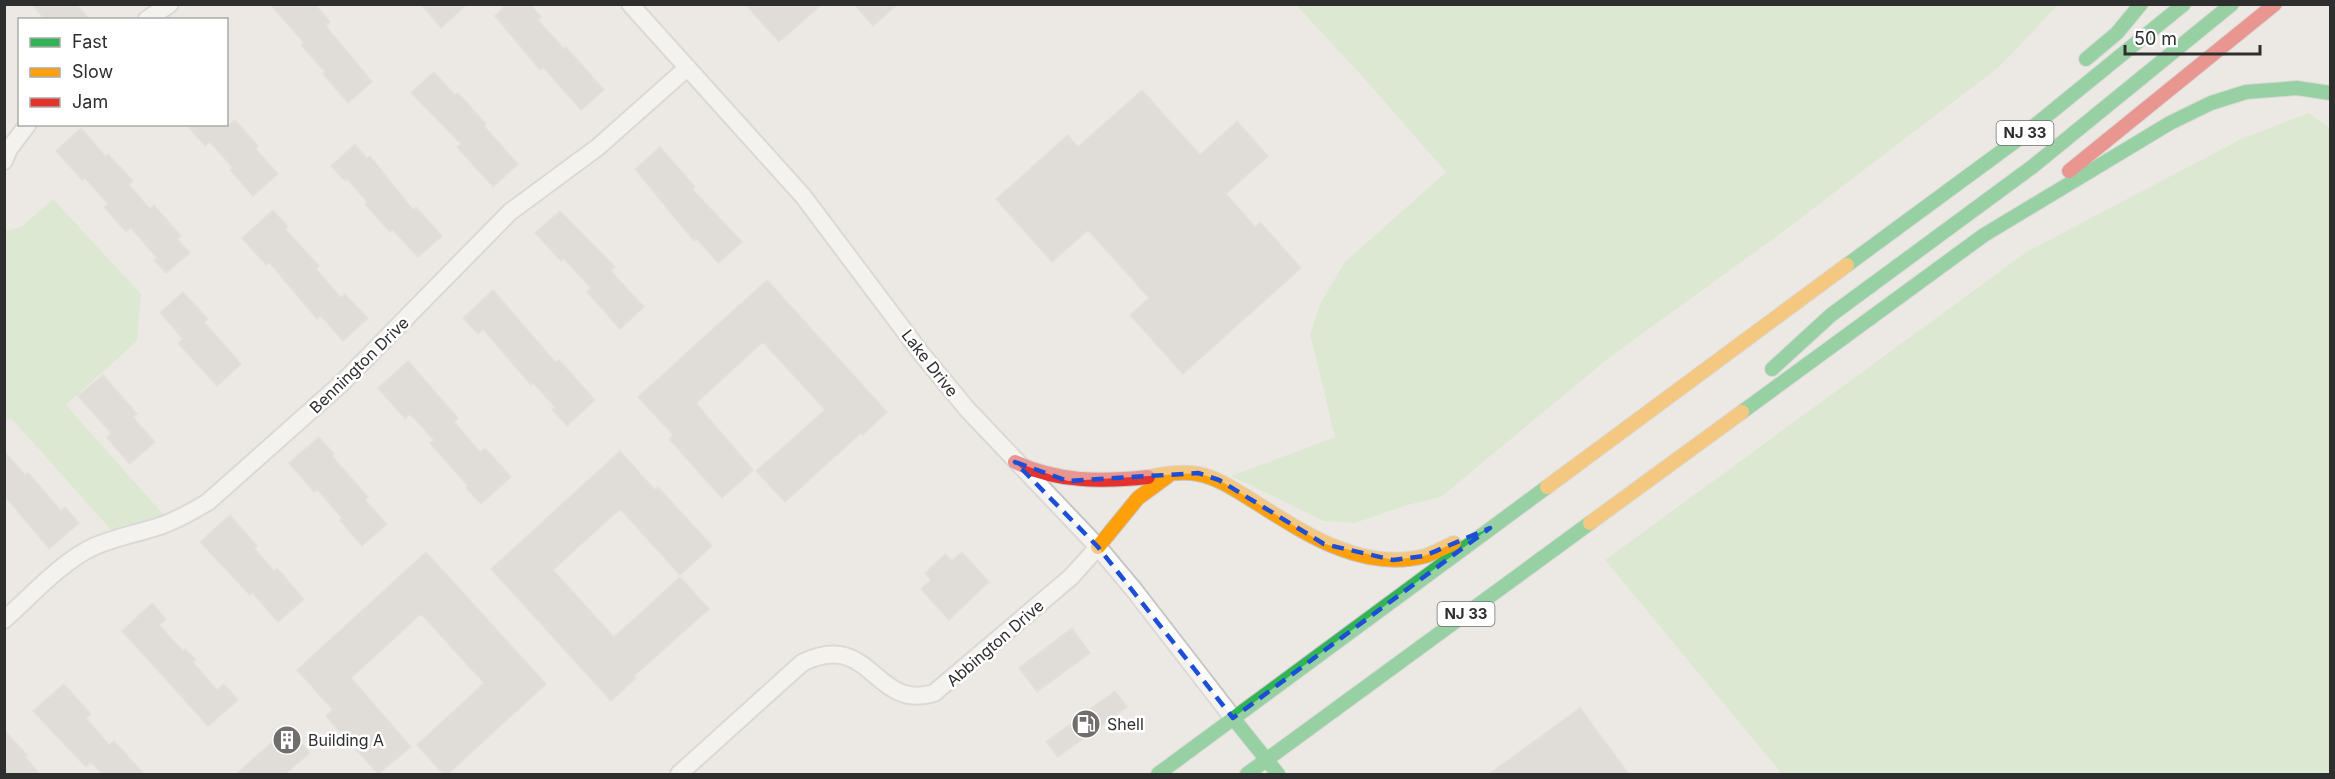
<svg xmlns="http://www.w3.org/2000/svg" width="2335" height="779" viewBox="0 0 2335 779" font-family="Inter,sans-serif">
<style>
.green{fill:#cae6be}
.building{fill:#d1cfcb;stroke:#d7d5d0;stroke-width:1.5}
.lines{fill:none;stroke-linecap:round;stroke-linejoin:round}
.street-casing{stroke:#c5c5c5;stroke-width:20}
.fast-casing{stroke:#c5c5c5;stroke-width:16}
.slow-casing{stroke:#c5c5c5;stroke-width:16}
.jam-casing{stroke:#c5c5c5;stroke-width:16}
.street{stroke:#fcfcfb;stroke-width:16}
.fast{stroke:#30b455;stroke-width:14}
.slow{stroke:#ff9f0a;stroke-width:14}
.jam{stroke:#e5322d;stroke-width:14}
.marked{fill:none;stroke:#1d4ed8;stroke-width:4.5;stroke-dasharray:12 8;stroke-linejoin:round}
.labels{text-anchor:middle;stroke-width:5;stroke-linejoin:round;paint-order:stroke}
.shield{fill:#fff;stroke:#6d6d6d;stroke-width:1.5}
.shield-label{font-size:15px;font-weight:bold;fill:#2e2e2e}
.street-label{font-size:16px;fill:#2e2e2e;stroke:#fff}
.poi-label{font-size:16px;fill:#2e2e2e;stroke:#fff;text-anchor:start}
</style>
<rect width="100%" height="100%" fill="#ece9e4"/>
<path class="green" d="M1296,5H2058L1999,67L1780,234L1610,357L1441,497L1407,505L1355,523L1323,521L1231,476L1335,437L1310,334L1320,304L1345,262L1446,172L1362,76Z
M2309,113L2330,128V774H1782L1605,560L2028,251L2243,138Z
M53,199L141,294L137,341L66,405L164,515L112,531L11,418L5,422V231L21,227Z"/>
<path class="building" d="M32,4H76L90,20H45Z
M270,4H315L330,22L326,26L372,82L348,103L323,74L325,72L301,45L304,43Z
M421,4H467L441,28Z
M507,4H530L541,17L538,20L564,49L566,47L604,90L581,110L543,67L540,70L495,16Z
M745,4H822L779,42Z
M854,4H898L873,26Z
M434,72L455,95L458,93L486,124L484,126L518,164L493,187L457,147L461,144L411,93Z
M1142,90L1200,155L1237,121L1268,156L1226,194L1255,227L1260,222L1301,268L1183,374L1130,315L1149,298L1088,230L1052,262L996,199L1068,135L1078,147Z
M235,120L258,146L256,149L278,174L253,196L230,170L233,168L210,142L205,146L186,124H230Z
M81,128L106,157L108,154L133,181L129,185L150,209L154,205L181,236L177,239L190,253L166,273L154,260L157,258L131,228L126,232L104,207L108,204L85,178L82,180L56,151Z
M355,144L367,158L370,156L413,210L416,207L442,236L418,257L393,230L390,232L365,204L367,202L347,179L345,181L331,166Z
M660,147L695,187L692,189L742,242L718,263L697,239L694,241L635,169Z
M273,210L288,227L285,229L319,266L316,269L341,298L345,294L368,318L343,341L321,316L317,319L269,262L266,265L242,238Z
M560,211L615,267L611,271L644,307L620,329L587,292L591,288L564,259L561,261L535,233Z
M767,280L887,412L863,435L861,433L785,502L756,471L825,410L763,342L696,403L753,470L722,498L669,439L673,435L638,397Z
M493,290L556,363L559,360L595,400L567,426L552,410L555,407L533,383L531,385L483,329L478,334L463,318Z
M183,292L208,319L204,322L241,364L217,386L178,343L183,339L160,313Z
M408,361L458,418L454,422L480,452L485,448L511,477L481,504L466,488L468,486L430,443L434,440L410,414L405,419L378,388Z
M103,375L137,414L133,417L155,442L130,464L107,438L111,433L78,396Z
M319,437L334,454L332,456L368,497L365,500L387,524L362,546L340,520L342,518L317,489L314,492L289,463Z
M4,451L25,475L28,472L61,511L65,507L79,523L49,549L4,495Z
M620,451L655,490L658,487L712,546L680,575L620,509L553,570L614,637L680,577L709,609L634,676L636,678L611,701L491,569Z
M230,515L257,546L254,548L274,571L277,568L304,599L278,622L252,592L250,595L200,542Z
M426,552L546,684L448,774H443L417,745L484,683L421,614L351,678L411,747L378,774L326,716L333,710L297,670Z
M962,552L989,582L949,620L921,589L931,580L925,573L945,554L952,561Z
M152,603L166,619L159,625L183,651L185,649L196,660L193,662L217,690L224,684L238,700L208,726L122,631Z
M1072,628L1090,653L1037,692L1019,668Z
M64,684L91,714L86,718L109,745L114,741L144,774H102L91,762L86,767L33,711Z
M1115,691L1127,707L1058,757L1046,742Z
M1580,708L1629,774H1489Z
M288,728L310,753L285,774H236Z
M4,730L27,755L25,757L40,774H4Z"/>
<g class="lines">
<g class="street-casing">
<path id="street" d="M630,4L803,196L921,353L967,409L1098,547L1134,590L1233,718
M146,20L170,4
M4,161L9,149L28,124
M4,620C30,597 61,562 93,547C115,537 140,533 163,525C179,519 193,511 208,502L343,382L510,212L598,147L687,68
M679,774L802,663C871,628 874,712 934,693L1071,577L1098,547"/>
</g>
<g class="fast-casing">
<path id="fast" d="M2086,59L2117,33L2141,4
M1847,265L2017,140L2184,4
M1772,369L1831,315L2032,167L2232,4
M1742,412L1984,235L2170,123L2211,103L2246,92L2297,88L2330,93
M1233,718L1278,774
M1158,774L1547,487
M1247,774L1590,523"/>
</g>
<g class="slow-casing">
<path id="slow" d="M1148,477C1164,474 1181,471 1198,474C1219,478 1237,491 1255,502C1306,534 1362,572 1425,556C1435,553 1444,547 1454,543
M1547,487L1847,265
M1590,523L1742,412
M1098,547L1138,498L1168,476"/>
</g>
<g class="jam-casing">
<path id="jam" d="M2069,171L2275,4
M1015,462C1058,482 1101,482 1148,477"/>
</g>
<use href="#street" class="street"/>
<use href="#fast" class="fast"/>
<use href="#slow" class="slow"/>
<use href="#jam" class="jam"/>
</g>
<path d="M0 0H2335V779H0ZM1015,462L1068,481L1198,473L1219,480L1324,544L1393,560L1424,556L1490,528L1233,718L1098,547Z" fill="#ece9e4" fill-opacity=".55" fill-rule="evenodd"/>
<path class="marked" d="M1015,462L1068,481L1198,473L1219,480L1324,544L1393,560L1424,556L1490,528L1233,718L1098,547Z"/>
<defs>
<g id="fuel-disc" transform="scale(1.5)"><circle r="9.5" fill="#706f6e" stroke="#fff"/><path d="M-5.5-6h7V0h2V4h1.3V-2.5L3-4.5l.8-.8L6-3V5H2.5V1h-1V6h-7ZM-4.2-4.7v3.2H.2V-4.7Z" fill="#fff"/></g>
<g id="building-disc" transform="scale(1.5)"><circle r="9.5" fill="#706f6e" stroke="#fff"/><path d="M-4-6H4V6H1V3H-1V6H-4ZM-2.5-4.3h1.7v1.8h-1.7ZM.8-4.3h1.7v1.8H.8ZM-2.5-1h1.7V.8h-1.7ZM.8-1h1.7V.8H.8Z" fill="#fff"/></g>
</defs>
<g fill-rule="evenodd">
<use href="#fuel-disc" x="1086" y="724"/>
<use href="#building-disc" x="287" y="740"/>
</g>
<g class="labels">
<g class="shield">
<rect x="1996.5" y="121" width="57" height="24" rx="4.5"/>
<rect x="1437.5" y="602" width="57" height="24" rx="4.5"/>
</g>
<g class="shield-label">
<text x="2025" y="138">NJ 33</text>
<text x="1466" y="619">NJ 33</text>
</g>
<g class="street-label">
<text transform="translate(930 363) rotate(52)" y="6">Lake Drive</text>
<text transform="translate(359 365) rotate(-44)" y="6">Bennington Drive</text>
<text transform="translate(995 643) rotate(-41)" y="6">Abbington Drive</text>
</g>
<g class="poi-label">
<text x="1107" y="730">Shell</text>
<text x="308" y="746">Building A</text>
</g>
</g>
<rect width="2335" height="779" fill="none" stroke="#2e2e2e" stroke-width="12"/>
<rect x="18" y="18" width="210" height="108" fill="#ffffff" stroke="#ababab" stroke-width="1.5"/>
<rect x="30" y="38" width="30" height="9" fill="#30b455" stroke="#ababab" stroke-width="1.5"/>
<text x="72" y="48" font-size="18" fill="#2e2e2e">Fast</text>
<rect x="30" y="68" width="30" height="9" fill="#ff9f0a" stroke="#ababab" stroke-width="1.5"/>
<text x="72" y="78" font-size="18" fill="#2e2e2e">Slow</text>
<rect x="30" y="98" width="30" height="9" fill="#e5322d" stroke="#ababab" stroke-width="1.5"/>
<text x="72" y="108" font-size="18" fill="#2e2e2e">Jam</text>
<path d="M2125 45v9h135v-9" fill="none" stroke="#2e2e2e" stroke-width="3"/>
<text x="2134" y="45" font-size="18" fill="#2e2e2e" stroke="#ffffff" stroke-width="4.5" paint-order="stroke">50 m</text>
</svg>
